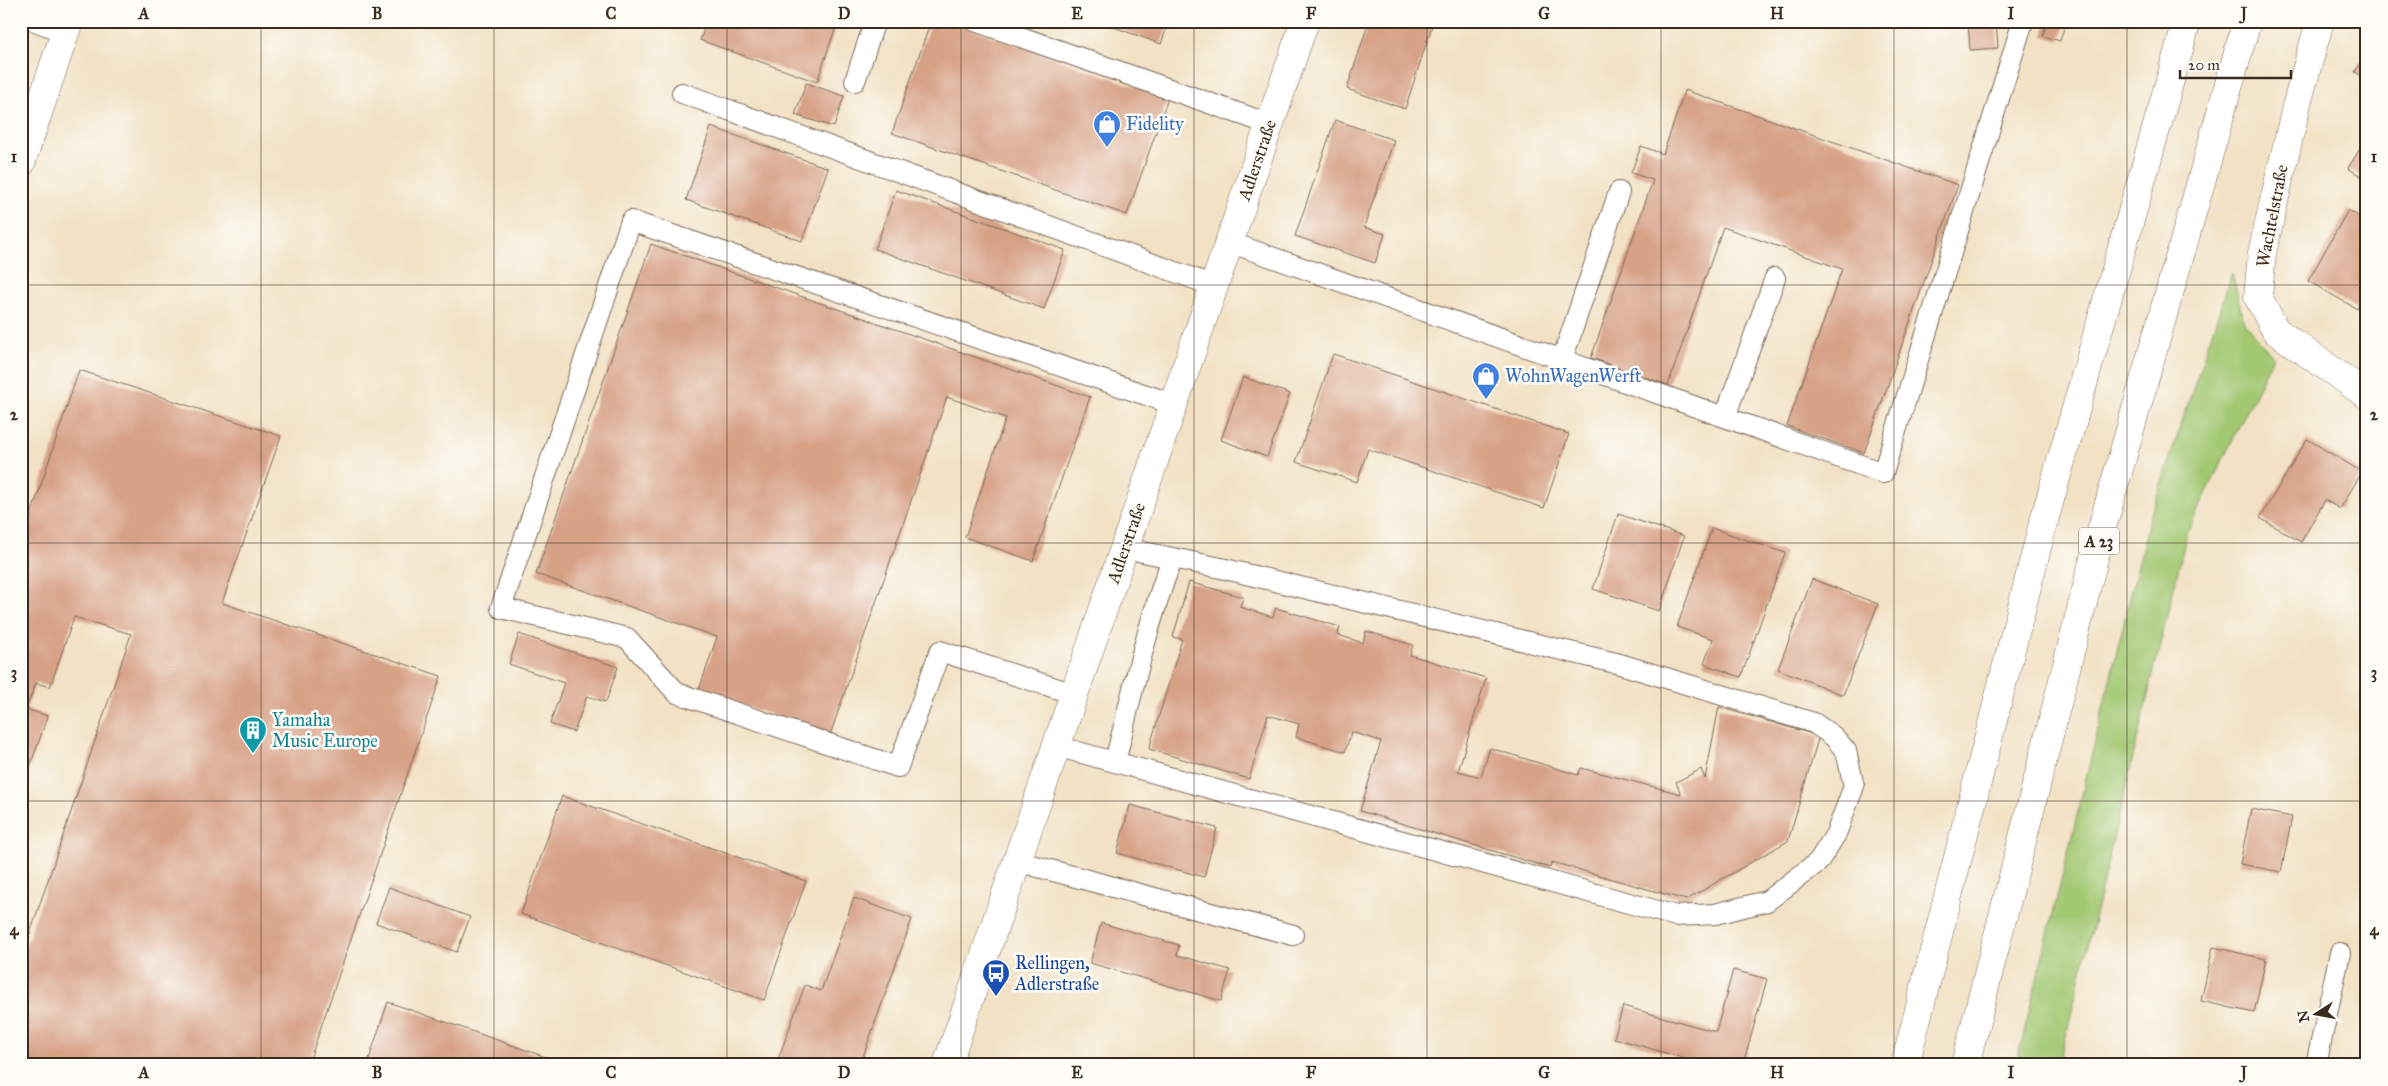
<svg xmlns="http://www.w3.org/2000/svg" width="2388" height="1086" viewBox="0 0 2388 1086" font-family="'IM FELL Great Primer',serif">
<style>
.green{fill:#a2c872;stroke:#6e7948}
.building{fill:#d7a186}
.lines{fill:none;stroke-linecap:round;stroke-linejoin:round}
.lane-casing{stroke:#7b6a58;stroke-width:22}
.street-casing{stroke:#7b6a58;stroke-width:29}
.secondary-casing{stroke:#7b6a58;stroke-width:29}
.highway-casing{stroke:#7b6a58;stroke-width:29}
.lane{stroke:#fff;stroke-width:20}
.street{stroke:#fff;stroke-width:28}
.secondary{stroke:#fff;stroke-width:28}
.highway{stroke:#fff;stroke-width:28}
.grid{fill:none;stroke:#3b2a1e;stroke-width:1;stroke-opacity:0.55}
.labels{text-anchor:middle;stroke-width:5;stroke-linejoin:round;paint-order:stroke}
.shield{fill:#fdfcf7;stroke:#75695f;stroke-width:1}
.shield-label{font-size:16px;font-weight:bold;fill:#3b2a1e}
.shop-label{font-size:18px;fill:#366cbe;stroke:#fdfcf7;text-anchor:start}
.street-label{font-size:18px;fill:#3b2a1e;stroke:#fdfcf7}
.culture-label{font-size:18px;fill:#0d838f;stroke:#fdfcf7;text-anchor:start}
.transit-label{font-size:18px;fill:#164399;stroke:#fdfcf7;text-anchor:start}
.neatline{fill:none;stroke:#3b2a1e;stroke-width:2}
.grid-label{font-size:16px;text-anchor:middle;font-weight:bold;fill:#3b2a1e}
</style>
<rect width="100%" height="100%" fill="#fdfcf7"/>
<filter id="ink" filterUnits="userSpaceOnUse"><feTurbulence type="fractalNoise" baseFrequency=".02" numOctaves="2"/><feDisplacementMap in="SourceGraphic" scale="10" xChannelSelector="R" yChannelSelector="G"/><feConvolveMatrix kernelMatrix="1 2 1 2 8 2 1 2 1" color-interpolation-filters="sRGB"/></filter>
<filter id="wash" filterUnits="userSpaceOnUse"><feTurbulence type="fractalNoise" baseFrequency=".0096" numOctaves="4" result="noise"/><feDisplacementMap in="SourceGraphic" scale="20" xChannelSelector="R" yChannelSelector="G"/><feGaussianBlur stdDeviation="1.12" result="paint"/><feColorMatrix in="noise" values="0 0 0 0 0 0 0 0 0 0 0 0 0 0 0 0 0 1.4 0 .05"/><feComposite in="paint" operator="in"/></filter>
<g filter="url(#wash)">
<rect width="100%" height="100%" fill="#f2e1c4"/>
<path class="green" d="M2232,273L2244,322L2273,357L2187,533L2059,1065H2016L2149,520Z"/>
<g id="blocks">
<path class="building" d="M707,21H838L817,82L700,40Z
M931,21H949L1168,98L1127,215L892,133Z
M1097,21H1169L1161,44Z
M1369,21L1433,23L1405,109L1347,89Z
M1968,21H1996L1998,48L1970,50Z
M2047,21H2066L2060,41L2043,36Z
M2367,53V79L2355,72Z
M806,83L844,96L834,127L795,115Z
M1685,90L1958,185L1864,453L1787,426L1842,269L1723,227L1668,385L1591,358L1653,180L1631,173L1641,146L1663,154Z
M1335,120L1394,140L1364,227L1385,234L1375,263L1295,236Z
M711,127L828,168L802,241L686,200Z
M2367,138V180L2348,168Z
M896,190L1065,250L1044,309L875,249Z
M2348,210L2367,221V291L2357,309L2308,281Z
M651,244L1090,397L1033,561L965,537L1006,418L947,397L830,735L699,690L717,637L536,574Z
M1333,354L1569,434L1544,508L1368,449L1357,482L1296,462Z
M79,370L281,436L222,603L441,676L308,1065H21V960L131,634L74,617L50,687L36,683L26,709L48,716L21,791V535L24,536Z
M1243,377L1290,394L1267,457L1221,440Z
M2307,439L2362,472L2340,509L2325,500L2301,542L2260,518Z
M1618,514L1684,536L1659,611L1593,589Z
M1712,528L1785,553L1741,677L1704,664L1713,639L1677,627Z
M1812,579L1878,604L1843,695L1778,669Z
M1189,582L1243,597L1240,607L1273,617L1276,608L1340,627L1338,635L1363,643L1366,631L1413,645L1410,655L1486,678L1458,771L1481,777L1490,748L1578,775L1581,768L1681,794L1676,782L1701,769L1705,779L1719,707L1819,736L1788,841L1686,900L1552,862L1550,868L1360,811L1381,741L1351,732L1345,752L1296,737L1299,724L1268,715L1249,779L1149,749L1182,639L1173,637Z
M519,634L618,667L606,702L587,696L574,732L550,724L564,683L509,664Z
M562,796L806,881L764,1000L521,914Z
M1130,805L1217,828L1204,877L1117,853Z
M2251,809L2292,817L2281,872L2240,864Z
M389,887L470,917L457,952L376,923Z
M854,898L912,919L860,1065H776L805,985L821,991Z
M1101,923L1179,945L1177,955L1230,970L1221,1001L1090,963Z
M2213,947L2266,959L2254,1013L2201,1001Z
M1733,970L1767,979L1743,1065H1707L1614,1038L1623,1006L1716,1032Z
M388,1002L566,1064V1065H367Z"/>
</g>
</g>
<g filter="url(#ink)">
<use href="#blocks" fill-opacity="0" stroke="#7b6a58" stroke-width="1"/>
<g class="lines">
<g class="lane-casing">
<path id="lane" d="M35,21L65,32
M975,21L1269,124
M855,81L875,21
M682,93L1214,286
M1229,242L1883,473L2023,21
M1562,360L1619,192
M1725,417L1775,278
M1074,694L940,651L898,767L677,693L627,638L501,608L631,221L1173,404
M1056,746L1676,916L1715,914L1767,901L1818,862L1836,834L1854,786L1846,751L1834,737L1814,723L1620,664L1221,568L1124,548
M1115,762C1132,693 1147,625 1172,559
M1016,861L1293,935
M2316,1065L2340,953"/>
</g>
<g class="street-casing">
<path id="street" d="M2320,21L2296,107L2262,253L2258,297L2276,331L2367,395
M21,163L69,21"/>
</g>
<g class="secondary-casing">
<path id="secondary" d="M947,1065L1305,21"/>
</g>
<g class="highway-casing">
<path id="highway" d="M1905,1065L2043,524L2187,21
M1965,1065L2100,535L2247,21"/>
</g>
<use href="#lane" class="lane"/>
<use href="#street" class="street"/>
<use href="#secondary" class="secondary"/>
<use href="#highway" class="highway"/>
</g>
</g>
<path class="grid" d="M261,21V1065M494,21V1065M727,21V1065M961,21V1065M1194,21V1065M1427,21V1065M1661,21V1065M1894,21V1065M2127,21V1065M21,285H2367M21,543H2367M21,801H2367"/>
<defs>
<g id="shop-pin" transform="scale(1.4375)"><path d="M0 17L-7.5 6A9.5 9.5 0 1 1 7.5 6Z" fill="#3f7fe0" stroke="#fdfcf7"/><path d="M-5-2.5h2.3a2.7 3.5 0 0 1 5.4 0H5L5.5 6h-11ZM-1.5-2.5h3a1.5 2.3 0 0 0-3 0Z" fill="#fff"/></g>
<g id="building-pin" transform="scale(1.4375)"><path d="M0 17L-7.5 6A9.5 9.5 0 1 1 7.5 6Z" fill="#0f9aa8" stroke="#fdfcf7"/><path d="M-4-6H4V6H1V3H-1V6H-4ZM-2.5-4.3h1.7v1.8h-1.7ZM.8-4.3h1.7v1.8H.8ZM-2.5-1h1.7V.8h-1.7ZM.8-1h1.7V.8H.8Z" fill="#fff"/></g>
<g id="bus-pin" transform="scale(1.4375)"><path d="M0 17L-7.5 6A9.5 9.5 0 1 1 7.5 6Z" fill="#1a4fb4" stroke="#fdfcf7"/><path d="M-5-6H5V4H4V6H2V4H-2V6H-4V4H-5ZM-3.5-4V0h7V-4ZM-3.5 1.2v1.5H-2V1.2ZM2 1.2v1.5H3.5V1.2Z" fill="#fff"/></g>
</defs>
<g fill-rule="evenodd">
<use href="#shop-pin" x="1107" y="124"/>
<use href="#shop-pin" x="1486" y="376"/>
<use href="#building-pin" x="253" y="730"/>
<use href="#bus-pin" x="996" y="973"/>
</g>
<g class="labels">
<rect class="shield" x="2079" y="527.5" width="40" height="27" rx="4"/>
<g class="shield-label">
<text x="2099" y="547">A 23</text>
</g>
<g class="shop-label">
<text x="1126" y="130">Fidelity</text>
<text x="1505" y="382">WohnWagenWerft</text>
</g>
<g class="street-label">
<text transform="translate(1257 160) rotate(-71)" y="6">Adlerstraße</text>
<text transform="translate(2272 216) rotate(-79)" y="6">Wachtelstraße</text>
<text transform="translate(1126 543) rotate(-71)" y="6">Adlerstraße</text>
</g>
<g class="culture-label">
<text x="272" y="726">Yamaha<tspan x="272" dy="21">Music Europe</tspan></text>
</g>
<g class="transit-label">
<text x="1015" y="969">Rellingen,<tspan x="1015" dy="21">Adlerstraße</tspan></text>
</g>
</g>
<rect width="2388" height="1086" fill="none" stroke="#fdfcf7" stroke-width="55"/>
<g transform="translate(2316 1014) rotate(259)" stroke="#fdfcf7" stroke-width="4" paint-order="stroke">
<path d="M0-4L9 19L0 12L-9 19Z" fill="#3b2a1e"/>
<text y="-8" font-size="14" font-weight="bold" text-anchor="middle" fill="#3b2a1e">N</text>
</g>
<path d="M2180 70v8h111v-8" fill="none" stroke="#3b2a1e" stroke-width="2.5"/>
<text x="2188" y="70" font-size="15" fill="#3b2a1e" stroke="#fdfcf7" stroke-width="4" paint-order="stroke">20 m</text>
<rect x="28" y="28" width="2332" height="1030" class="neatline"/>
<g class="grid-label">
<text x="144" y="19">A</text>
<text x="377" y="19">B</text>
<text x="611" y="19">C</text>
<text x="844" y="19">D</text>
<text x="1077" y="19">E</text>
<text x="1311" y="19">F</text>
<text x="1544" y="19">G</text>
<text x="1777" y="19">H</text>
<text x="2011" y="19">I</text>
<text x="2244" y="19">J</text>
<text x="14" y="162">1</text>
<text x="2374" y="162">1</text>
<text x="14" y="420">2</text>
<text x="2374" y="420">2</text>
<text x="14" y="678">3</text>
<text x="2374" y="678">3</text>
<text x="14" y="935">4</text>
<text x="2374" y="935">4</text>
<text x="144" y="1078">A</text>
<text x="377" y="1078">B</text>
<text x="611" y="1078">C</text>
<text x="844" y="1078">D</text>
<text x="1077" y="1078">E</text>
<text x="1311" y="1078">F</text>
<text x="1544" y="1078">G</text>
<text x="1777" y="1078">H</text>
<text x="2011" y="1078">I</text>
<text x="2244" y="1078">J</text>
</g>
</svg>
